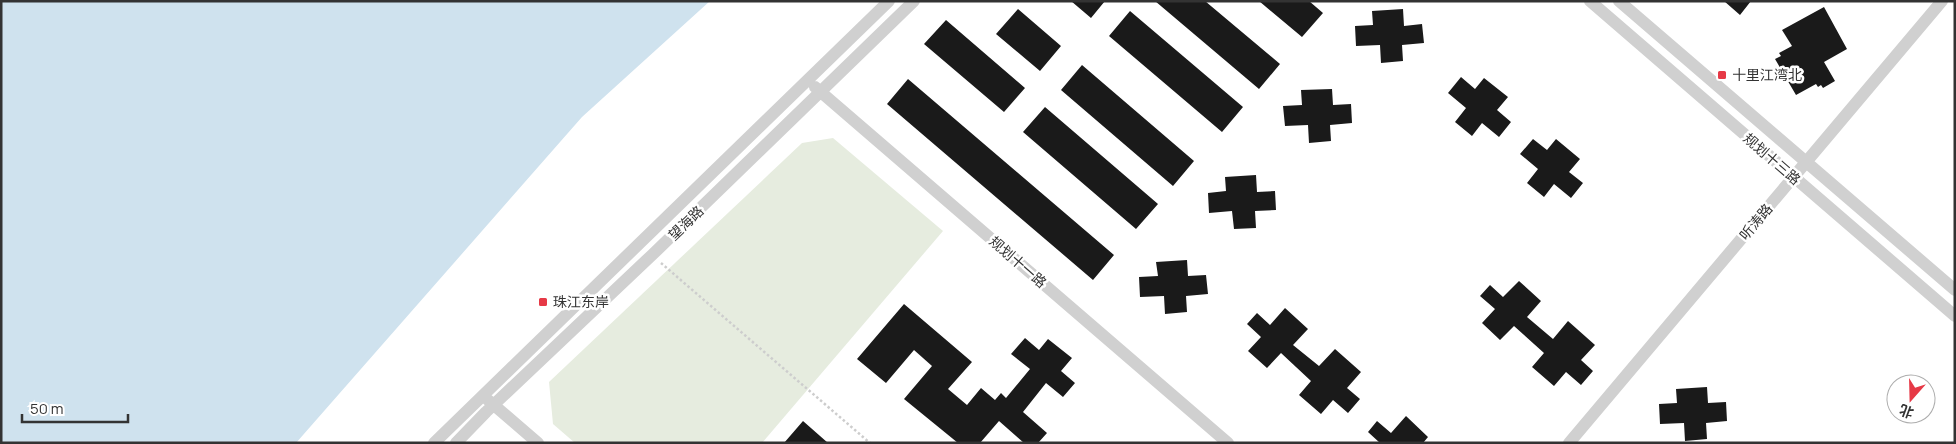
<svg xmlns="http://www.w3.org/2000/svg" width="1956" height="444" viewBox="0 0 1956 444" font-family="Manrope,'Noto Sans SC',sans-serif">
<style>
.green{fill:#e6ecdf}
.water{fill:#cfe2ee}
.building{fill:#1a1a1a}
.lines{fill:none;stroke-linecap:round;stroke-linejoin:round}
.path{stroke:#cdcdcd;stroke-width:2.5;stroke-dasharray:2.5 2.5;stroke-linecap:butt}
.minor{stroke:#d0d0d0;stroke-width:12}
.poi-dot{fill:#e63946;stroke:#fff;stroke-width:2}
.labels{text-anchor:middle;stroke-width:5;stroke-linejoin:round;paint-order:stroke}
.poi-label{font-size:14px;fill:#333;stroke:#fff;text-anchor:start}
.street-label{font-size:14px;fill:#333;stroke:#fff}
</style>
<rect width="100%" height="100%" fill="#fff"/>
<path class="green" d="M833,138L943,231L762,443H575L553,424L549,382L802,143Z"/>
<path class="water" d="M1,1H710L582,117L296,443H1Z"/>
<path class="building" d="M1071,1H1105L1091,18Z
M1155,1H1205L1280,64L1259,89Z
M1259,1H1309L1323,13L1302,37Z
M1724,1H1751L1740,15Z
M1824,7L1847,49L1824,62L1835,81L1823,88L1821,85L1818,87L1816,84L1796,95L1775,59L1781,56L1779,53L1792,46L1782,30Z
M1018,9L1061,46L1040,71L996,34Z
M1403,9L1404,26L1422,24L1424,43L1402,45L1403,61L1381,63L1380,45L1356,46L1355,26L1373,25L1372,11Z
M1130,11L1243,107L1222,132L1109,36Z
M946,20L1025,88L1004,112L924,44Z
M1082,65L1194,161L1173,186L1061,90Z
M1461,77L1475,89L1484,78L1508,97L1497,110L1511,122L1499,137L1482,123L1472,136L1455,122L1466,108L1448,93Z
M908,79L1114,255L1093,280L887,104Z
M1332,89L1333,105L1351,104L1352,123L1330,125L1331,141L1309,143L1308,125L1285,126L1283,106L1302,105L1301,90Z
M1045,107L1158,204L1136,229L1023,132Z
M1533,139L1547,150L1556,139L1580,159L1569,172L1583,183L1571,198L1554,184L1544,197L1527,183L1538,169L1520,154Z
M1256,175L1257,192L1275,191L1276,210L1255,211L1256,228L1234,229L1232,211L1209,213L1208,193L1226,191L1225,177Z
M1187,260L1188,276L1206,275L1208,294L1186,296L1187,312L1165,314L1164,296L1140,297L1139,277L1158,276L1156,262Z
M1519,281L1541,301L1527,317L1553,339L1568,321L1595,345L1581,360L1593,371L1581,385L1566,372L1554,386L1532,367L1544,353L1514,326L1500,340L1482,323L1495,309L1480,296L1490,285L1503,297Z
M904,304L972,362L948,389L967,405L981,388L995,400L1001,393L1006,398L1030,369L1011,354L1025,338L1039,350L1048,339L1072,358L1061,371L1075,383L1063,397L1046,383L1023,412L1047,433L1038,443H1024L999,421L980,443H958L904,399L932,366L914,350L886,383L857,359Z
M1285,308L1308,329L1293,345L1319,366L1335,349L1361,372L1347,388L1360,399L1348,413L1333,400L1321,414L1299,395L1311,381L1281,353L1267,368L1248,351L1261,337L1247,324L1257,313L1270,325Z
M1707,387L1708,403L1726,402L1727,421L1706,423L1707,439L1685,441L1684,423L1660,424L1659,404L1677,403L1676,389Z
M1406,416L1428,437L1423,443H1380L1368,432L1377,421L1391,433Z
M803,421L828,443H784Z"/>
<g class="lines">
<path class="path" d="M661,263L870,443"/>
<path class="minor" d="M1590,1L1955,316
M1619,1L1955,290
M815,87L1228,443
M488,400L538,443
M434,443L889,1
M456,443L486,412L652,255L914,1
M1569,443L1942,1"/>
</g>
<g class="poi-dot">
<rect x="1717" y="70" width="10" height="10" rx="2.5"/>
<rect x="538" y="297" width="10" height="10" rx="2.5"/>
</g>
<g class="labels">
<g class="poi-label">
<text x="1732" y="80">十里江湾北</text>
<text x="553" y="307">珠江东岸</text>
</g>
<g class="street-label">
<text transform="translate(1772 159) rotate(41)" y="5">规划十三路</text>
<text transform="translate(1756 222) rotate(-50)" y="5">听涛路</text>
<text transform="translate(686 223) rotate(-44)" y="5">望海路</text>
<text transform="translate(1018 262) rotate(41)" y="5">规划十一路</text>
</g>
</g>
<rect width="1956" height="444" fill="none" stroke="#333333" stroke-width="5"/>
<g transform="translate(1911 399) rotate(200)"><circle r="24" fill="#ffffff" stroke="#adadad"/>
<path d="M0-4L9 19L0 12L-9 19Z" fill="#e63946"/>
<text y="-8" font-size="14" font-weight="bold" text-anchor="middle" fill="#333333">北</text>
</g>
<path d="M22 414v8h106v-8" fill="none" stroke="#333333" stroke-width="2.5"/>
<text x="30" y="414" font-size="15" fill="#333333" stroke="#ffffff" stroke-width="4" paint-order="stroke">50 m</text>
</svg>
